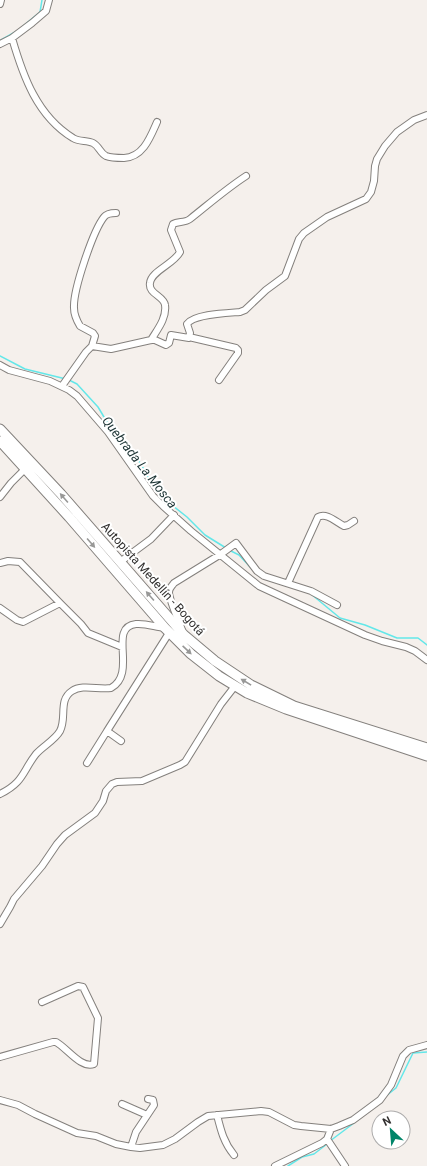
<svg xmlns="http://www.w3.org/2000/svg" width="427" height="1166" viewBox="0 0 427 1166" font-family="Roboto,sans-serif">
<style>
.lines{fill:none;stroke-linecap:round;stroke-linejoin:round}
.stream{stroke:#63e7e9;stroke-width:1.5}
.minor-casing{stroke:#84807d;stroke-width:8}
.highway-casing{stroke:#84807d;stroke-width:11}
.minor{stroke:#fff;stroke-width:6}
.highway{stroke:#fff;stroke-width:9}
.oneway{fill:#989897}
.labels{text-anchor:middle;stroke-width:4;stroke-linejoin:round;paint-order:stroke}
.street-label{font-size:12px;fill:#32302f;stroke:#fff}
.water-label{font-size:13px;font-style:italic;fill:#1c3334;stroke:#fff}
</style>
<rect width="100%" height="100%" fill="#f5f0ec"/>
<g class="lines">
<path class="stream" d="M22,27L40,12L42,0
M1,42V40L17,31
M0,356L25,369L66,379
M69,380L77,384L98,407L107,422L141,464L149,479L168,502L187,517L205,535L226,548
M229,550L239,555L253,570
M311,594L340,618L365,625L397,638H418L427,645
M386,1096L396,1088L413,1053L427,1052
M330,1141L354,1123
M288,1166L302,1157L314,1154L327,1144"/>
<g class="minor-casing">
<path id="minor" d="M0,4L1,0
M12,38C23,76 37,116 73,138C79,142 87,140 93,143C99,146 100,153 106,156C111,158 119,158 124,158C143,157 150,138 157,122
M0,44L12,38L32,23L46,11L49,0
M189,337L236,348L238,350V353L219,380
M151,340C157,330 167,318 165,305C164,296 148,294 150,283C151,271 174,264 180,252L171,230L173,224C178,221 185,223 190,219C209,204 226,189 246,176
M92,346L95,336L93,333L80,326C77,321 74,314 74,308C73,290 93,231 104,217C107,213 112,213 116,213
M0,365L9,370L50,381L69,390L77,396L108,432L153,496L163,506L191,531L259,586L365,635L382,641L406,647L415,651L427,660
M62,386L86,352L92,346L111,349L151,340H155L166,345L169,343L171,335L189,338L190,333L187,324C194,314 228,313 240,312L245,310L266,290L285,276L299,239L304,233L327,217L366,199L371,192L374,181L375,166L377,159L385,146L397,132L414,120L427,115
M0,497L11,483L25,469
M120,562L151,539L174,515
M0,563L8,561L20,562L60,603
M288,583L318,517C327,512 337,523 344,526L348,525L354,521
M0,608L17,620L23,622L60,603L81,624L88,633L122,647
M182,630C179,621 169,600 169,592C169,588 172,586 174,583L221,554L236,543L257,571L264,576L311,591L337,605
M121,741L107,731L169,633
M87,763L107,731
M0,794C24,782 22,772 36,754C43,746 55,740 60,731C67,718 58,700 72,691C82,684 99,690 111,688C138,673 107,627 136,624C146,623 155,627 165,628
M0,924L10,907L14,899L42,866L57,844L65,835L95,813L103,801L106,791L112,784L117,782L142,781L180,765L185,762L221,704L235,686
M0,1057L53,1042H56C67,1048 81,1069 94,1064L98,1018L83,987L78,986L42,1002
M0,1100L18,1105L35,1114L77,1133L96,1136L116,1144L131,1147L140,1148L163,1145L175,1139L198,1122L208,1116L261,1111L269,1112L294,1125L301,1126L331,1129L339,1126L353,1120L380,1100L391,1085L403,1056L409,1050L427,1045
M122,1104L147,1115
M217,1115C221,1131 224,1143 234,1155
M327,1139L345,1166
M131,1147L136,1132L154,1105L153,1100L148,1099
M275,1166L322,1143L327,1139L331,1129"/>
</g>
<g class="highway-casing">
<path id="highway" d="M0,429L61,494L184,635L215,661L251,685L294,706L427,748
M0,441L69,517L165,628L191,654L219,676L247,693L286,709L427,756"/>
</g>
<use href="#minor" class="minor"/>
<use href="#highway" class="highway"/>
</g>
<defs><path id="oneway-solid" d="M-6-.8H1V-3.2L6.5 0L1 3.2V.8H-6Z"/></defs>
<g class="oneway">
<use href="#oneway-solid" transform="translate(64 498) rotate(-131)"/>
<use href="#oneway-solid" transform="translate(91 543) rotate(49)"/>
<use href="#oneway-solid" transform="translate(150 596) rotate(-131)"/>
<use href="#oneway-solid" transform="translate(187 650) rotate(43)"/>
<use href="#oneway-solid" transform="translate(246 682) rotate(-149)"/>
</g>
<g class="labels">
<g class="street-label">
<text transform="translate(153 579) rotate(48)" y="4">Autopista Medellín - Bogotá</text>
</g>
<g class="water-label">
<text transform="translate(140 462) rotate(52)" y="5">Quebrada La Mosca</text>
</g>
</g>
<g transform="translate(391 1130) rotate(334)"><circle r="19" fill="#ffffff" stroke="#adacac"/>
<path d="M0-3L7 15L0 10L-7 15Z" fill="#008569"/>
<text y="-6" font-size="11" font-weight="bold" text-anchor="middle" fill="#32302f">N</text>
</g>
</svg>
